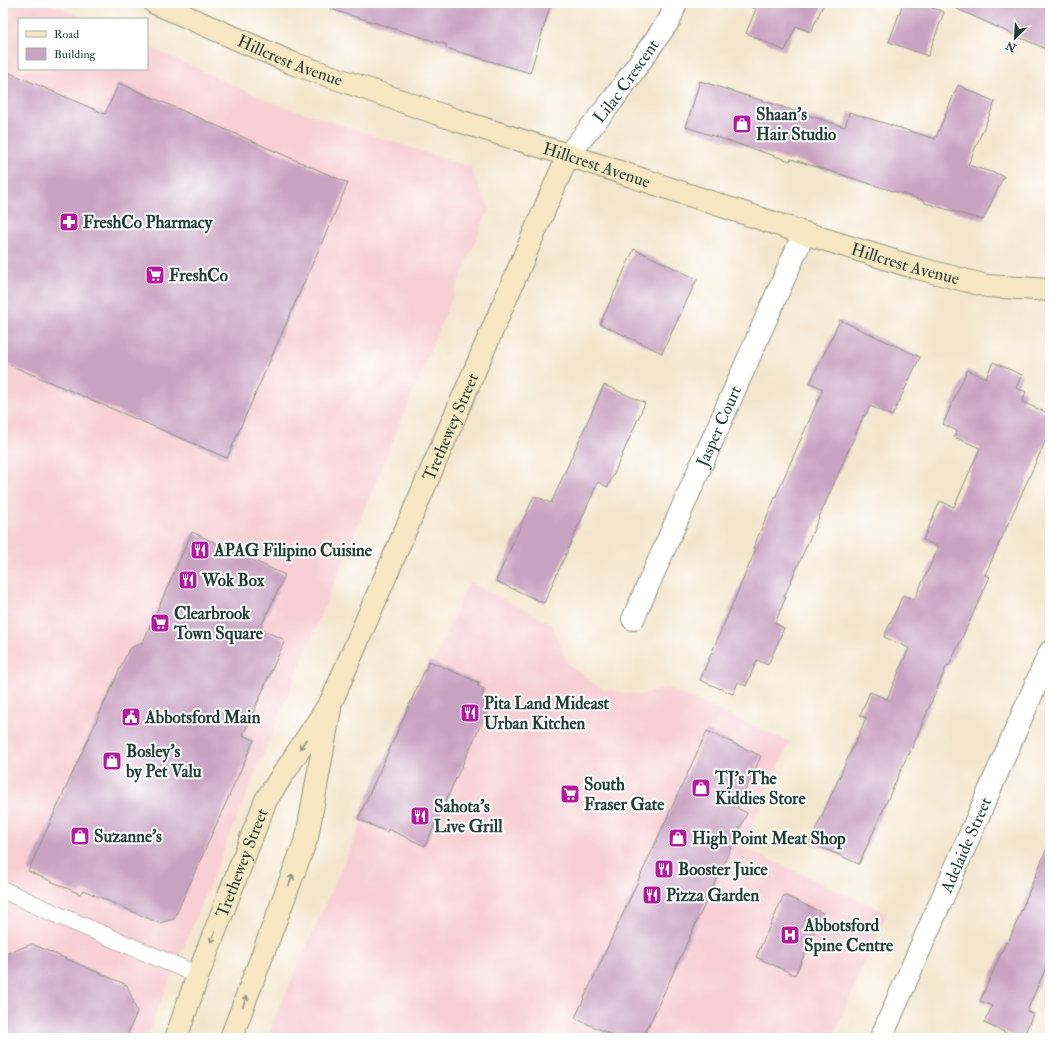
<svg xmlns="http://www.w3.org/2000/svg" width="1053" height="1041" viewBox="0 0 1053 1041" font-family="'IM FELL Double Pica',serif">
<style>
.built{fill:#f7cfd4}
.building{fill:#c9a3c2}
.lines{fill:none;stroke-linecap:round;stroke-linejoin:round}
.lane-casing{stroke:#8a9281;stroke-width:18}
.street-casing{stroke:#8a9281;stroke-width:24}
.secondary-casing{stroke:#8a9281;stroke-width:24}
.lane{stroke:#fff;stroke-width:17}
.street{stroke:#fff;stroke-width:22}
.secondary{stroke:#f7e8c3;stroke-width:22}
.oneway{stroke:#8b927c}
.labels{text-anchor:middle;stroke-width:4;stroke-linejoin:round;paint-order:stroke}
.street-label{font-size:17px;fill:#1f3d34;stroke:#fff}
.poi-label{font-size:17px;font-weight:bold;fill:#1f3d34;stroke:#fff;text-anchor:start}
</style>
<rect width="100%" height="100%" fill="#fff"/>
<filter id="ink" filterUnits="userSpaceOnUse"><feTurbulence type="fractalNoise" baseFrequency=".025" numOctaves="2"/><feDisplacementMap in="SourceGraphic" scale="8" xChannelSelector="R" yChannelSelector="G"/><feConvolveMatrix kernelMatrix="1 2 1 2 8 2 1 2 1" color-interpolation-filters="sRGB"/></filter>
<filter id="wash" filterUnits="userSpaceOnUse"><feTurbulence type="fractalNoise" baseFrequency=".012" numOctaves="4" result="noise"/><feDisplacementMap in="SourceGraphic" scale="16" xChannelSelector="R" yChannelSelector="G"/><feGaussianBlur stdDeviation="0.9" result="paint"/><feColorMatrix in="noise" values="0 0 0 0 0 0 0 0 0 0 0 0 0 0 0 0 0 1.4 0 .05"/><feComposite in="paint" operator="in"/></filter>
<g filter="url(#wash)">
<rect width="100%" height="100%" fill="#f4e6ce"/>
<path class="built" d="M3,3H50L86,19H19V69H147V46L271,102L470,167L489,208L146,1038H3Z
M469,582L551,623L568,664L602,689L638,695L667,688L790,742L742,847L887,913L832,1038H268L273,1022Z"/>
<g id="blocks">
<path class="building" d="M331,3H551L530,73L446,48L447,45L330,9Z
M742,3H824L811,32L796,26L785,51L746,33L756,9Z
M903,3H918L944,12L928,56L889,42Z
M944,3H1050V51Z
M3,70L105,114L119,83L348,183L227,458L3,362Z
M700,81L845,127L849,112L935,139L958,85L995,102L968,165L1004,176L983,220L925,203V201L791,159L790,161L686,127Z
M634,249L697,279L662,353L600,324Z
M840,320L920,357L892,416L870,406L865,416L864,415L784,597H786L775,623L784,628L768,665L757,660L746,686L738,682L733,694L700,680L756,549L753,548L823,389L810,383Z
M993,362L1022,375L1016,388L1026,392L1022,402L1050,414V431L985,575L990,577L949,666L947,665L909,755L908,754L859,864L810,842L866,718L860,715L870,692L887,699L909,648L884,637L903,595L914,600L939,547L923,540L940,501L954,507L980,448L954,437L957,431L943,424L967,370L986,378Z
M604,385L645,403L608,487L598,482L544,603L496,581L534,496L551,503Z
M192,532L285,575L260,629L285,640L243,735L254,740L174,919L159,923L83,890L80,894L28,871L129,649L143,642Z
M429,661L480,683L478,686L484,689L482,696L487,711L425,846L388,829L387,832L358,819Z
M707,731L761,756L737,808L747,813L643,1038H618L575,1018Z
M1049,843L1050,958L1027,1011L1033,1014L1023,1038H1018L984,1023L992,1006L980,1001L1006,942L1008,943Z
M784,895L823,913L795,975L756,957Z
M32,944L127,985L137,1012L126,1038H3V955Z"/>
</g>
</g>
<g filter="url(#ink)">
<use href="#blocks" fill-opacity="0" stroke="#8a9281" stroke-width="1"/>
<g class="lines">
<g class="lane-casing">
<path id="lane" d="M3,890L60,916L198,975"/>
</g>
<g class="street-casing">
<g id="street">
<path id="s1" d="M568,155L613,100L670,19L676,3"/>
<path id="s2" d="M633,619L804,233"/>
<path id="s3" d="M881,1038L1050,652"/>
</g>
</g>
<g class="secondary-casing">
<g id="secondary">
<path id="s4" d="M155,3L292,63L456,120L568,155L804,233L910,266L987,286L1050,290"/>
<path id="s5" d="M176,1038L198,975L266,800L332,700L568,155"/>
<path d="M231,1038L307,837L330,709"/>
</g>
</g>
<use href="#lane" class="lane"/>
<use href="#street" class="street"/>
<use href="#secondary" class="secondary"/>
</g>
<defs><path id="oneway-shaft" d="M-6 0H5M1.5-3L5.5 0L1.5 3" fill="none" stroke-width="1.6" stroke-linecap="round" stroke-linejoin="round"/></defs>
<g class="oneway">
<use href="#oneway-shaft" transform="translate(303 744) rotate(123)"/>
<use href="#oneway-shaft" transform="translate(291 880) rotate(-69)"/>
<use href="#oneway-shaft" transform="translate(213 937) rotate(111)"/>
<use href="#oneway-shaft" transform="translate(245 1001) rotate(-69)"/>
</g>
</g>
<defs>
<g id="shop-square" transform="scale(1)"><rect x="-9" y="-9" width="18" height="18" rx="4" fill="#b5179e" stroke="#fff"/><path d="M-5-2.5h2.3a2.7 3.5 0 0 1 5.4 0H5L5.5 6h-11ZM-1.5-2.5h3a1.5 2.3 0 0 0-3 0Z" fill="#fff"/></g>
<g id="pharmacy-square" transform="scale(1)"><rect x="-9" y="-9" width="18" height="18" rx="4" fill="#b5179e" stroke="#fff"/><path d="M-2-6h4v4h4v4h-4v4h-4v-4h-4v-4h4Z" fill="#fff"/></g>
<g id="supermarket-square" transform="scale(1)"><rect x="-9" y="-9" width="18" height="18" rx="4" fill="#b5179e" stroke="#fff"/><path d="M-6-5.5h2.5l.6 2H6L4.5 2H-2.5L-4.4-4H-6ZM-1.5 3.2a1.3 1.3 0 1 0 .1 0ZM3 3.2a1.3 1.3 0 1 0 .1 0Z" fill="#fff"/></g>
<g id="restaurant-square" transform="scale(1)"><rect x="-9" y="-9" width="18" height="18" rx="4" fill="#b5179e" stroke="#fff"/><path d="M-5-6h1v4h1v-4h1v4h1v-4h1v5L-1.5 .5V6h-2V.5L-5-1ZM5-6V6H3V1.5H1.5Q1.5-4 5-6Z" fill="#fff"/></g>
<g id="civic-square" transform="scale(1)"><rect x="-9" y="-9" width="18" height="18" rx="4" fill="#b5179e" stroke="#fff"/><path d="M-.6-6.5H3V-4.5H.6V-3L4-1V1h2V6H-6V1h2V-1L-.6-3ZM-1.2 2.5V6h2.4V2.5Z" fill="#fff"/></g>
<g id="hospital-square" transform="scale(1)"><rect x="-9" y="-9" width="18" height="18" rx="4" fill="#b5179e" stroke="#fff"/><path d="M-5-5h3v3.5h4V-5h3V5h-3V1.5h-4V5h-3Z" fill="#fff"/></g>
</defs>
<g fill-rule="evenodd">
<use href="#shop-square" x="742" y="124"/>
<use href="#pharmacy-square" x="69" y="222"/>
<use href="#supermarket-square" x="155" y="275"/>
<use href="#restaurant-square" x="200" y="550"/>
<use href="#restaurant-square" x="188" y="580"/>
<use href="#supermarket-square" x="160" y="623"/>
<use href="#restaurant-square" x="470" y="713"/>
<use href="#civic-square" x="131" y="717"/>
<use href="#shop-square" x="112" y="761"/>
<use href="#shop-square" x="701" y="788"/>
<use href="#supermarket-square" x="570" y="794"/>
<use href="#restaurant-square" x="420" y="816"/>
<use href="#shop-square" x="80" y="836"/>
<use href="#shop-square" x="678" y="838"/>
<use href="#restaurant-square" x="664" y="869"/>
<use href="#restaurant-square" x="652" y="895"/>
<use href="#hospital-square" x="790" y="935"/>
</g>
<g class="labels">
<g class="street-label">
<text dy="6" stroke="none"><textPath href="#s4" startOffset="147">Hillcrest Avenue</textPath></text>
<text dy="6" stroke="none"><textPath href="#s1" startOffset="94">Lilac Crescent</textPath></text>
<text dy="6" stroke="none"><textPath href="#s4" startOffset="471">Hillcrest Avenue</textPath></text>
<text dy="6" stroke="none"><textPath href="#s4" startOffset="795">Hillcrest Avenue</textPath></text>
<text dy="6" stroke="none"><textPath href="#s2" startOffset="211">Jasper Court</textPath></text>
<text dy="6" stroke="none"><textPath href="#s5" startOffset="672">Trethewey Street</textPath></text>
<text dy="6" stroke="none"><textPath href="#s3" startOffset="211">Adelaide Street</textPath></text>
<text dy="6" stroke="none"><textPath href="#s5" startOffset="187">Trethewey Street</textPath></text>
</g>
<g class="poi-label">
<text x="756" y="120">Shaan's<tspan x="756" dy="20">Hair Studio</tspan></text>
<text x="83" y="228">FreshCo Pharmacy</text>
<text x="169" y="281">FreshCo</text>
<text x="214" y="556">APAG Filipino Cuisine</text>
<text x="202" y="586">Wok Box</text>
<text x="174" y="619">Clearbrook<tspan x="174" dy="20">Town Square</tspan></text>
<text x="484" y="709">Pita Land Mideast<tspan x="484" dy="20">Urban Kitchen</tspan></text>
<text x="145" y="723">Abbotsford Main</text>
<text x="126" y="757">Bosley's<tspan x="126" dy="20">by Pet Valu</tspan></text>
<text x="715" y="784">TJ's The<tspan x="715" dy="20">Kiddies Store</tspan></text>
<text x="584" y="790">South<tspan x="584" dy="20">Fraser Gate</tspan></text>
<text x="434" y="812">Sahota's<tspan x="434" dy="20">Live Grill</tspan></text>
<text x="94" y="842">Suzanne's</text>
<text x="692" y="844">High Point Meat Shop</text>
<text x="678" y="875">Booster Juice</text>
<text x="666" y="901">Pizza Garden</text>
<text x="804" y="931">Abbotsford<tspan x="804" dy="20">Spine Centre</tspan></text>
</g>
</g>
<rect width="1053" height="1041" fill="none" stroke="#fff" stroke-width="16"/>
<rect x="18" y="18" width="130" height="52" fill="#ffffff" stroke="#a5b1ae"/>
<rect x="26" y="31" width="20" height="6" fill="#f7e8c3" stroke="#a5b1ae"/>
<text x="54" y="38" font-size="12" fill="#1f3d34">Road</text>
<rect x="26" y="48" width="20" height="12" fill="#c9a3c2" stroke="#a5b1ae"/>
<text x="54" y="58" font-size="12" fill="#1f3d34">Building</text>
<g transform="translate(1015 38) rotate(205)" stroke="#ffffff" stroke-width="3" paint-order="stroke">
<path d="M0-3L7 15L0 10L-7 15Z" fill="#1f3d34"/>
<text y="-6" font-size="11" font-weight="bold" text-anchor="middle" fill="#1f3d34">N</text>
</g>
</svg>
